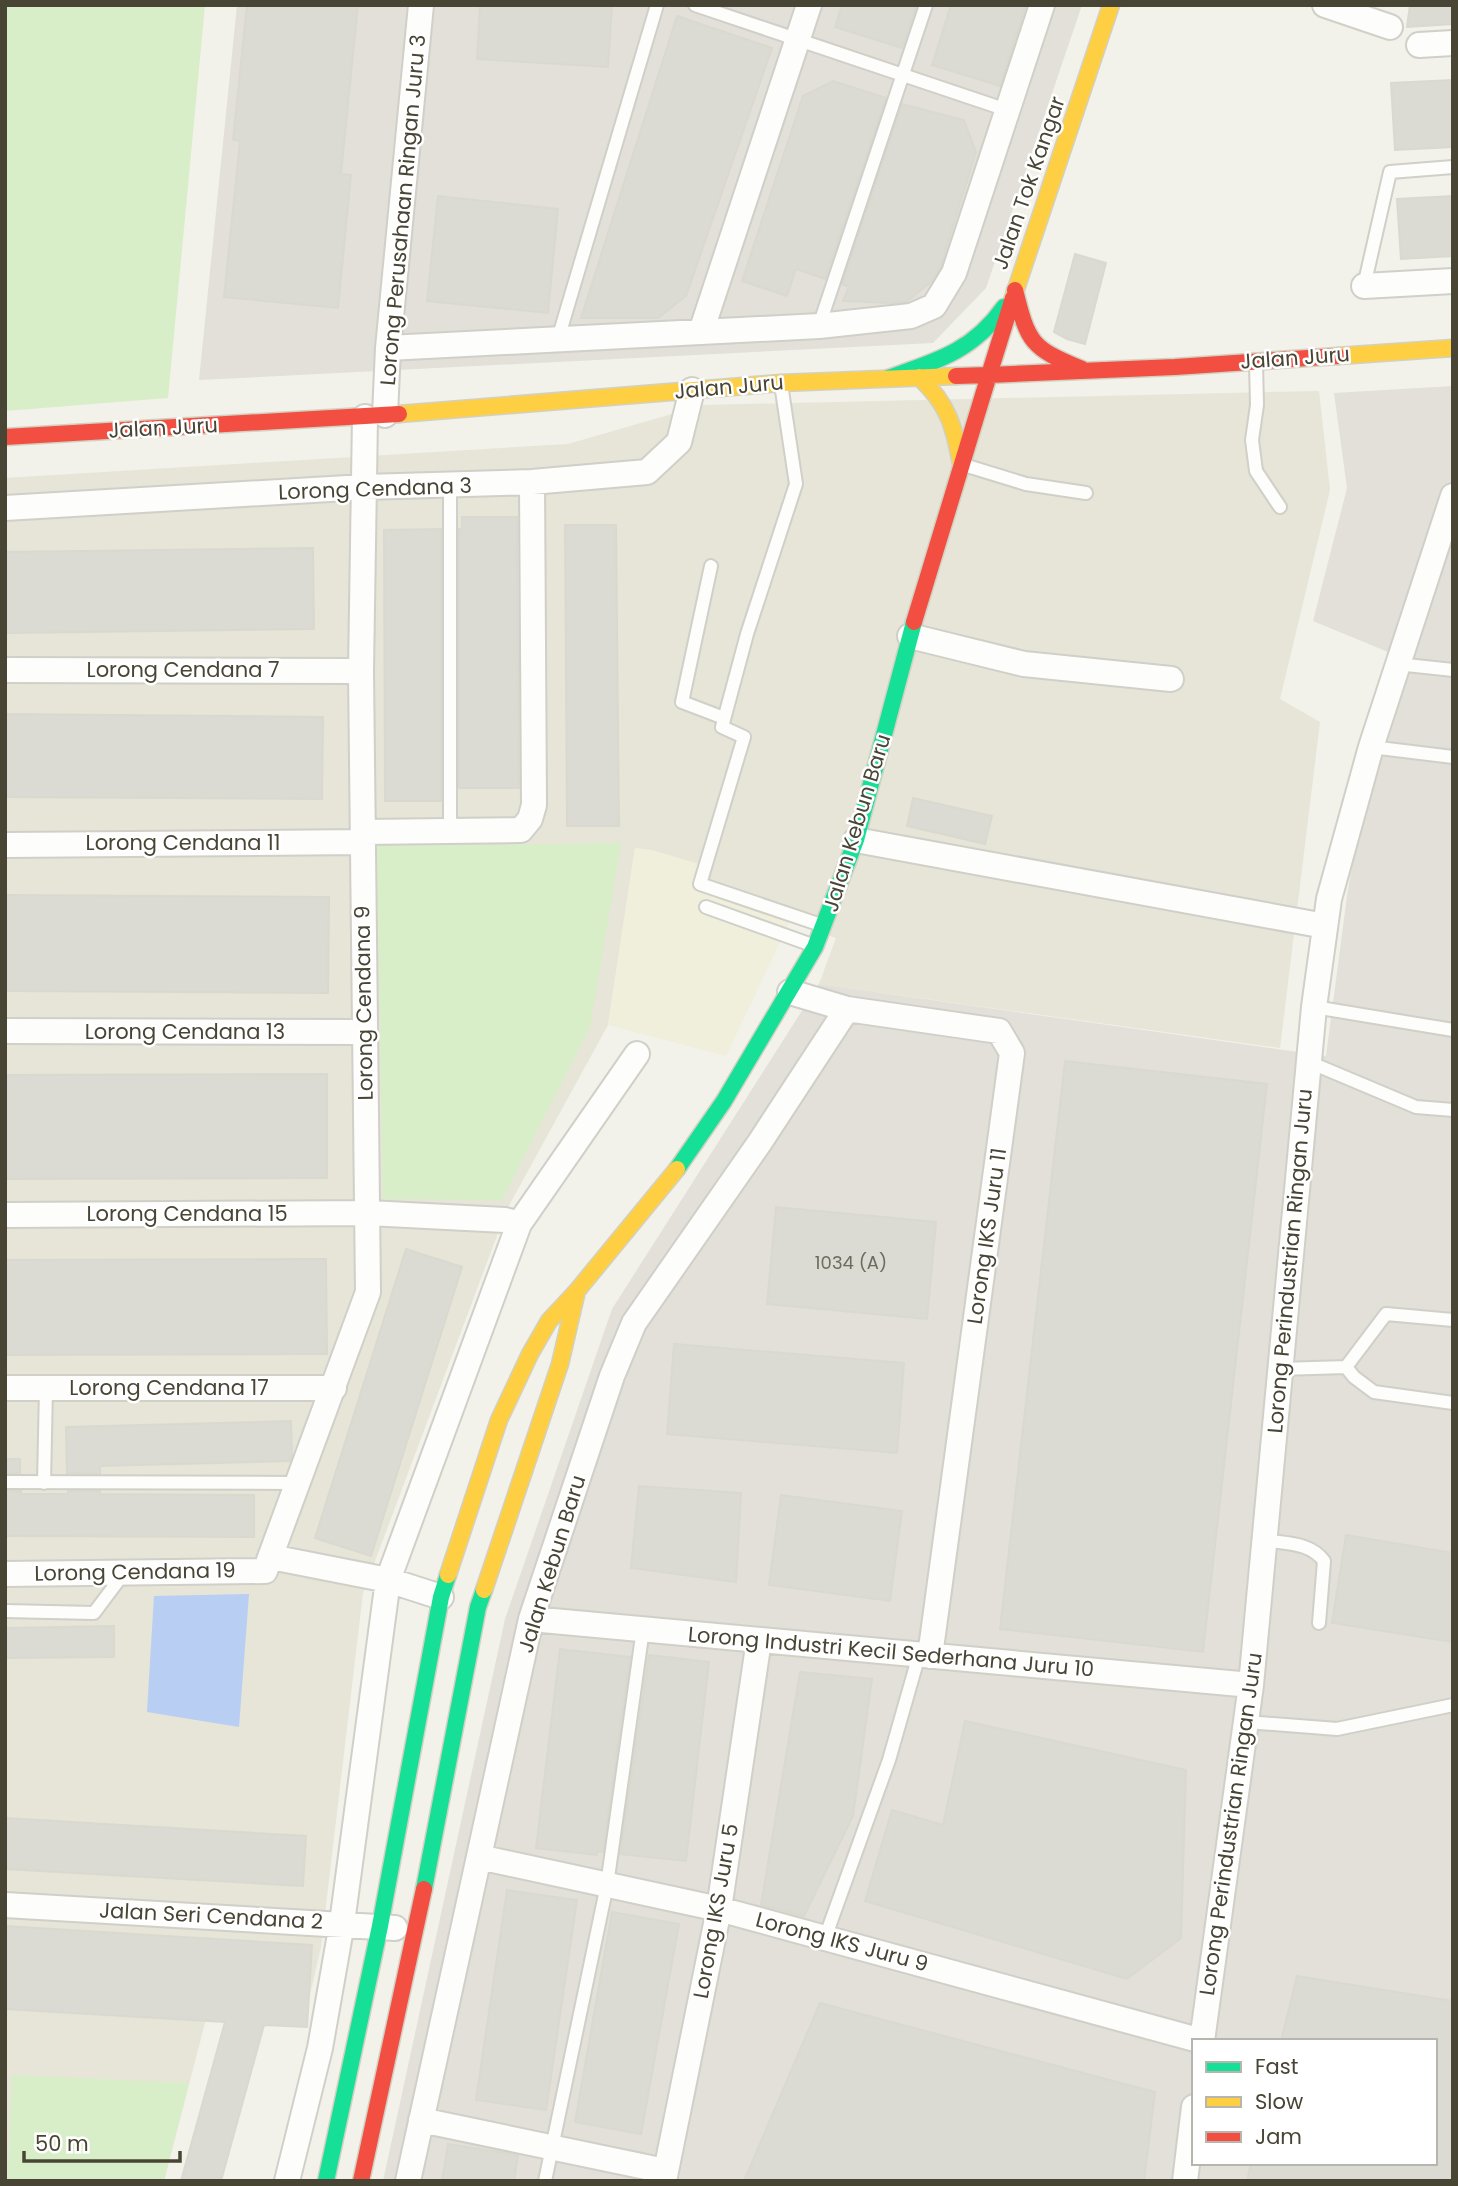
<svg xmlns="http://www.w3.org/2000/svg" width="1458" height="2186" viewBox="0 0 1458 2186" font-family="Poppins,sans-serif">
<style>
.residential{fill:#e6e5d7}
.industrial{fill:#e2e0d8;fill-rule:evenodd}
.education{fill:#f0efdc}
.green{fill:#d8eec8}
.water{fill:#b8cef2}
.building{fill:#dbdad3;stroke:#dad9d0;stroke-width:2}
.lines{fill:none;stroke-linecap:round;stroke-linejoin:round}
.lane-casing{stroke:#d0cfc8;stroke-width:16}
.street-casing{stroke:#d0cfc8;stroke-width:28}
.fast-casing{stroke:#d2d1c1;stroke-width:19}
.slow-casing{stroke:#d2d1c1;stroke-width:19}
.jam-casing{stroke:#d2d1c1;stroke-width:19}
.lane{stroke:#fdfdfc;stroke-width:12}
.street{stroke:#fdfdfc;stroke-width:24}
.fast{stroke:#16e098;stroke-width:16}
.slow{stroke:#ffcf43;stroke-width:16}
.jam{stroke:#f24e42;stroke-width:16}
.labels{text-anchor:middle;stroke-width:5;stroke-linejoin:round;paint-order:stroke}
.number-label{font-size:18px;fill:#6e6b5d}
.street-label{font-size:21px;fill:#494535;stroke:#fff}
</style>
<rect width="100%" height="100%" fill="#f2f1ea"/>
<path class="residential" d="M1319,391L1330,490L1280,699L1320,722L1280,1048L819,984L836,938L694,886L699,865L635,848L608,1025L507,1209L363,1593L321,1947L304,2021L207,2015L164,2181H5V478L568,444L703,405Z"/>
<path class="industrial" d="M237,5H1082L986,288L933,343L199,380Z
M1453,386V2181H383L505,1619L612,1309L819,984L1326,1056L1347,896L1388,652L1313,621L1347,488L1334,393ZM1194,2041H1435V2163H1194Z"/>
<path class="education" d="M635,848L652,850L699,864L694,886L790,921L726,1056L608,1025Z"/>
<path class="green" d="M5,5H205L168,398L5,411Z
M621,843L590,1027L502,1200L383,1199L377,846Z
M12,2075L189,2083L164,2181H8Z"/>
<path class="water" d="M249,1594L239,1727L147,1712L154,1596Z"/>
<path class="building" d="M247,5H358L341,174L351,175L338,308L224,297L240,141L233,140Z
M480,5H612L608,67L477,59Z
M842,5H917L902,48L835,27Z
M951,5H1026L1000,86L932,65Z
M1410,5H1453V24L1407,27Z
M677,16L772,48L686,296L658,318H581Z
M1453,80V147L1395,150L1391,83Z
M833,81L886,98L825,279L796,269L787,296L742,281L803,96Z
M902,104L964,120L976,152L940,268L932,281L906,302L890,303L843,301L849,287L842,284Z
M438,196L558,209L548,313L427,301Z
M1453,196V256L1401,259L1397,199Z
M1075,254L1106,263L1085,344L1067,339L1054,332Z
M462,517H517L519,788H459V529H462Z
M565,525H616L619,826H567Z
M441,529V801H385L384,530Z
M313,548L314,629L5,633V552Z
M5,714L323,717L322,799L5,797Z
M913,798L992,816L985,844L907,826Z
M5,895L329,897L328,993L5,991Z
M1065,1061L1267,1084L1203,1652L1000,1629Z
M327,1074V1178L5,1179V1075Z
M776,1207L936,1222L927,1319L767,1304Z
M406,1249L462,1267L371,1556L315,1538Z
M326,1259L327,1354L5,1355V1260Z
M674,1344L904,1363L897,1453L667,1434Z
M291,1421L292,1456L290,1461L100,1466V1474L67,1473L66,1427Z
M5,1459H20V1473H5Z
M639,1486L741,1493L736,1582L631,1568Z
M5,1491H21V1494H68V1491H100V1494L254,1495V1537L5,1536Z
M781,1495L902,1511L890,1601L769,1585Z
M1346,1535L1453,1553V1642L1332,1623Z
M114,1626V1657L5,1658V1628Z
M560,1649L630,1657L603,1852L597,1851V1855L536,1848Z
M649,1655L709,1662L686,1861L620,1854Z
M800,1672L872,1679L853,1816L804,1916L761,1905Z
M965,1721L1186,1770L1181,1938L1127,1979L865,1901L892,1810L943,1825Z
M5,1818L306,1836L303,1886L5,1869Z
M507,1890L577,1900L546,2110L476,2100Z
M612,1912L679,1924L641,2134L575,2122Z
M5,1926L312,1945L307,2027L264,2025L221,2181H181L225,2022L5,2009Z
M1297,1976L1453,2001V2181H1247L1251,2163H1435V2041H1281Z
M820,2003L1155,2092L1144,2181H744Z
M448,2144L518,2155L514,2181H442Z"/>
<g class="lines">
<g class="lane-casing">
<path id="lane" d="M695,5L1007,110
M1364,286L1390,172L1453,167
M819,326L926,5
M558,339L657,5
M1256,364L1257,405L1252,440L1256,471L1280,507
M781,384L796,484L747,634L722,727L744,737L700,884L821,925
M964,465L1026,484L1086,493
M450,485V832
M711,566L682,702L724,718
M1397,664L1453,670
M1371,747L1453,757
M706,907L812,945
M1314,1007L1453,1030
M1309,1062L1416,1107L1453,1110
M1346,1367L1386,1314L1453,1320
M1346,1367L1354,1377L1374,1392L1453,1403
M1280,1369L1346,1367
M5,1482L298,1483
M44,1483L46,1388
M1264,1540C1286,1544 1310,1542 1324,1561L1319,1623
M5,1611L94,1613L124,1573
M1246,1722L1337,1729L1453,1705
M825,1938L889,1760L919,1655
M545,2181L607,1885L643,1629"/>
</g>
<g class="street-casing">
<path id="street" d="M1325,5L1390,27
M1419,45L1453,43
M1364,286L1453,281
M701,332L809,5
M388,348L819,326L911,316L934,306L954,273L1042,5
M385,415L388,348L421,5
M5,508L364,487L532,482L647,472L679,442L692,390
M910,636L1024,664L1171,679
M5,670L361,671
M363,832L521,830L530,819L534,805L532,482
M856,840L1325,926
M5,845L362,842
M790,992L847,1009L999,1031L1012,1053L930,1656
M5,1031L365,1032
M5,1215L368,1213L505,1220L519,1224
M5,1388H334
M271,1557L388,1580L441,1597
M5,1574L265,1571L368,1292L361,671L365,417
M531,1619L1251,1685
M479,1857L719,1909L1202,2041
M5,1905L395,1928
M1202,2041L1251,1685L1314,1007L1329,899L1371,747L1453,496
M421,2120L665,2171
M287,2181L320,2048L342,1923L388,1580L519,1224L637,1054
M408,2181L531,1619L612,1376L634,1323L760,1142L847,1009
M664,2181L719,1909L759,1640
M1185,2181L1194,2107"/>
</g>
<g class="fast-casing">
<path id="fast" d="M888,378C937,361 973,351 1004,307
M677,1169L724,1101L815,947L856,840L914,622
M424,1889L478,1607L484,1590
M326,2181L380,1926L441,1597L448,1575"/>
</g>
<g class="slow-casing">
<path id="slow" d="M1013,298L1111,5
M1338,356L1453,348
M919,377C948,404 954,426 961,464
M399,414L781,383L956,376
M448,1575L499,1420L530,1354L549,1321L576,1292L677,1169
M484,1590L560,1364L576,1295"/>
</g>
<g class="jam-casing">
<path id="jam" d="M1015,290C1028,343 1031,348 1082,369
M1013,298L989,375L1175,367L1338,356
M5,437L399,414
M914,622L989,375L956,376
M361,2181L424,1889"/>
</g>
<use href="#lane" class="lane"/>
<use href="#street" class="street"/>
<use href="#fast" class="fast"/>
<use href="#slow" class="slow"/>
<use href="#jam" class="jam"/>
</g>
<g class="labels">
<g class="number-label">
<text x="851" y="1269">1034 (A)</text>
</g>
<g class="street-label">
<text transform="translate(1029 183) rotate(-71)" y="7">Jalan Tok Kangar</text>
<text transform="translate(403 210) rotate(-85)" y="7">Lorong Perusahaan Ringan Juru 3</text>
<text transform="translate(1295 358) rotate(-4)" y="7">Jalan Juru</text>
<text transform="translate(729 387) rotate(-5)" y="7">Jalan Juru</text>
<text transform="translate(163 428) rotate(-3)" y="7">Jalan Juru</text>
<text transform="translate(375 489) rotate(-2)" y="7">Lorong Cendana 3</text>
<text x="183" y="677">Lorong Cendana 7</text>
<text transform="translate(857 823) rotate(-73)" y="7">Jalan Kebun Baru</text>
<text x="183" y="850">Lorong Cendana 11</text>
<text transform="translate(364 1003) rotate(-91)" y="7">Lorong Cendana 9</text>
<text x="185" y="1039">Lorong Cendana 13</text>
<text x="187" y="1221">Lorong Cendana 15</text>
<text transform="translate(987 1236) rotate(-82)" y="7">Lorong IKS Juru 11</text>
<text transform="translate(1290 1261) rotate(-85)" y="7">Lorong Perindustrian Ringan Juru</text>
<text x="169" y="1395">Lorong Cendana 17</text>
<text transform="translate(552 1564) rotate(-73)" y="7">Jalan Kebun Baru</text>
<text transform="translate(135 1572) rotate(-1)" y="7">Lorong Cendana 19</text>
<text transform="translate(891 1652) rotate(5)" y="7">Lorong Industri Kecil Sederhana Juru 10</text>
<text transform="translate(1231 1824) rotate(-82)" y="7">Lorong Perindustrian Ringan Juru</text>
<text transform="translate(716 1911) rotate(-80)" y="7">Lorong IKS Juru 5</text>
<text transform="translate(211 1916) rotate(3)" y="7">Jalan Seri Cendana 2</text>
<text transform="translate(842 1942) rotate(15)" y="7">Lorong IKS Juru 9</text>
</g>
</g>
<rect width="1458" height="2186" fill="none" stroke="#494535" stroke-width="14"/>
<rect x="1192" y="2039" width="245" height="126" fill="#ffffff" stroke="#b6b5ae" stroke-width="2"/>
<rect x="1206" y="2062" width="35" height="10" fill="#16e098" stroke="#b6b5ae" stroke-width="2"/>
<text x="1255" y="2074" font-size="21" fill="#494535">Fast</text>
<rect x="1206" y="2097" width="35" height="10" fill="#ffcf43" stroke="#b6b5ae" stroke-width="2"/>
<text x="1255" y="2109" font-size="21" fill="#494535">Slow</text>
<rect x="1206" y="2132" width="35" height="10" fill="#f24e42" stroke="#b6b5ae" stroke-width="2"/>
<text x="1255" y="2144" font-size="21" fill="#494535">Jam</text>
<path d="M24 2151v10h156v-10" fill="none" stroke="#494535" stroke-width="3.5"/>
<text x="35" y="2151" font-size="21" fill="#494535" stroke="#ffffff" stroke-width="5" paint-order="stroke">50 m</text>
</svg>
